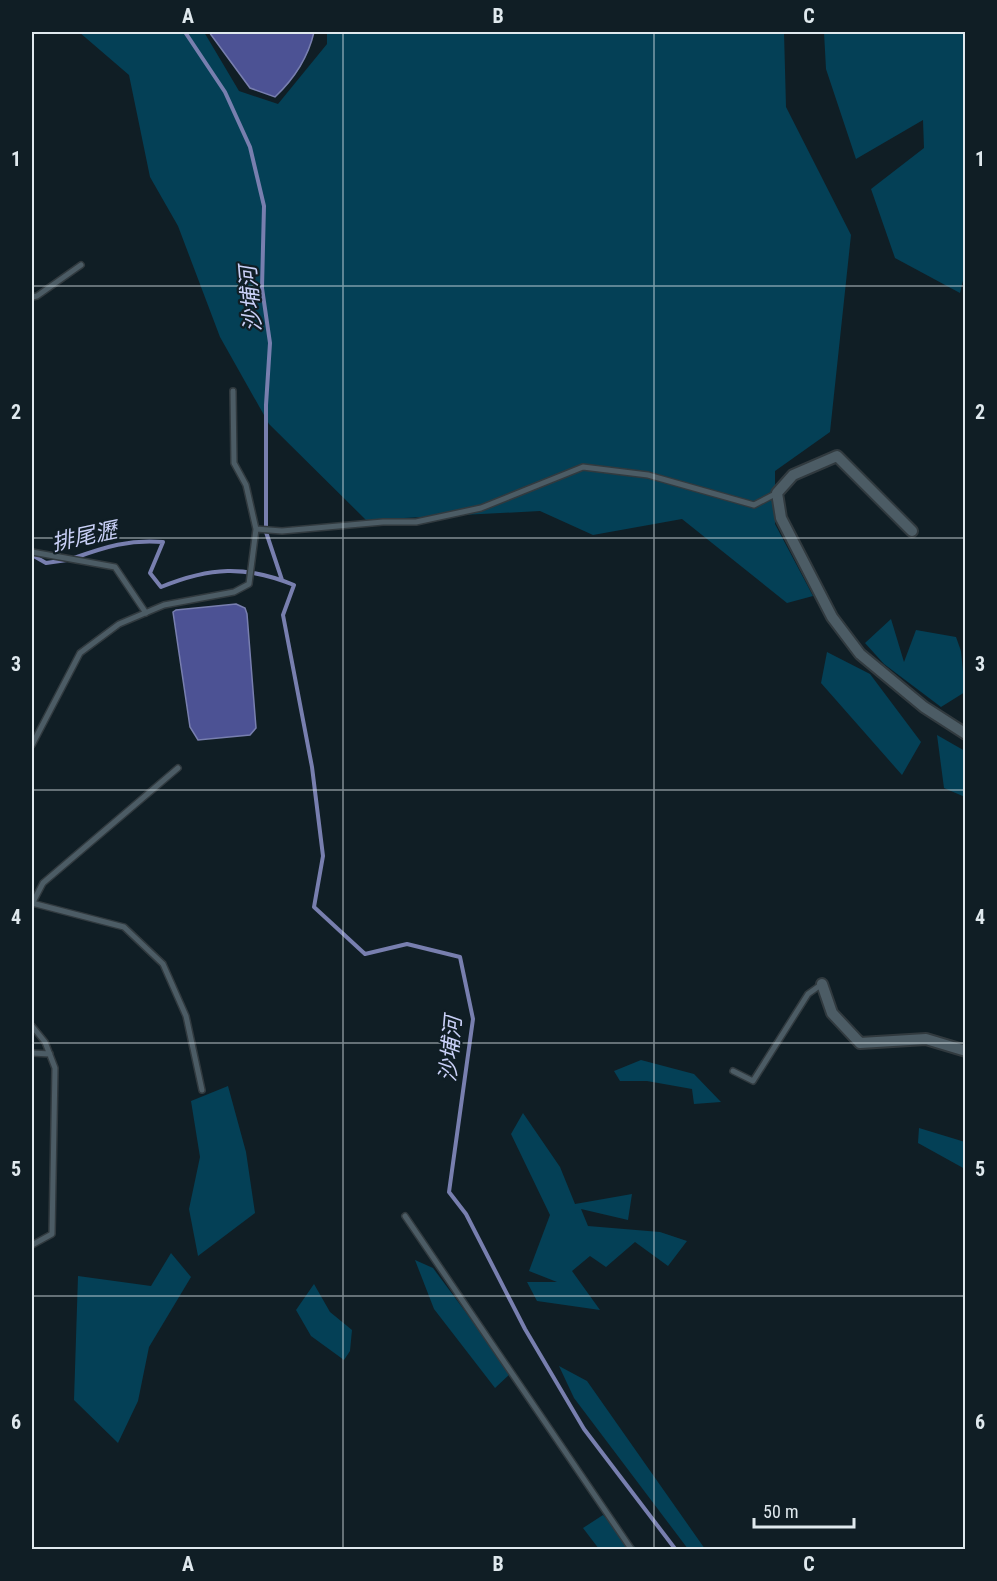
<svg xmlns="http://www.w3.org/2000/svg" width="997" height="1581" viewBox="0 0 997 1581" font-family="'Roboto Condensed','Noto Sans TC',sans-serif">
<style>
.green{fill:#044056}
.water{fill:#4c5294;stroke:#787faf;stroke-width:1.5}
.lines{fill:none;stroke-linecap:round;stroke-linejoin:round}
.stream{stroke:#787faf;stroke-width:4}
.service-casing{stroke:#313a3f;stroke-width:8}
.minor-casing{stroke:#313a3f;stroke-width:14}
.service{stroke:#4c5c65;stroke-width:5}
.minor{stroke:#4c5c65;stroke-width:10}
.grid{fill:none;stroke:#e0e9ee;stroke-width:1.5;stroke-opacity:0.55}
.labels{text-anchor:middle;stroke-width:4.5;stroke-linejoin:round;paint-order:stroke}
.water-label{font-size:22px;font-style:italic;fill:#c9d0f7;stroke:#101e25}
.neatline{fill:none;stroke:#e0e9ee;stroke-width:2}
.grid-label{font-size:20px;text-anchor:middle;font-weight:bold;fill:#e0e9ee}
</style>
<rect width="100%" height="100%" fill="#101e25"/>
<path class="green" d="M79,32H204L239,91L278,104L327,44V32H784L786,107L851,235L830,432L775,471V524L813,596L787,603L682,519L593,535L540,511L366,520L269,424L220,337L178,226L150,177L129,75Z
M824,32H965L966,268L960,293L895,258L871,189L924,148L923,120L856,159L826,69Z
M891,619L904,662L916,630L956,637L961,651L965,692L941,707L884,664L865,643Z
M827,652L870,674L921,742L902,775L821,683Z
M937,735L965,751V797L944,788Z
M641,1060L694,1074L721,1102L694,1104L692,1089L647,1081H620L614,1071Z
M228,1086L246,1152L255,1213L198,1256L189,1209L200,1157L191,1101Z
M523,1113L560,1167L575,1204L632,1194L628,1220L581,1209L588,1226L660,1232L687,1241L668,1266L635,1242L606,1267L590,1256L572,1271L600,1310L537,1301L527,1282H557L529,1271L550,1215L511,1134Z
M919,1128L965,1142V1169L918,1143Z
M171,1253L191,1277L149,1347L138,1401L118,1443L74,1400L78,1276L151,1286Z
M415,1260L433,1268L511,1373L495,1388L434,1309Z
M314,1284L330,1312L352,1330L350,1351L344,1360L311,1336L296,1310Z
M559,1366L587,1381L705,1549H688L574,1398Z
M603,1515L637,1549H599L583,1528Z"/>
<path class="water" d="M209,32H314C308,58 295,78 275,97L250,88Z
M236,604L245,608L247,614L256,728L250,735L198,740L190,727L173,612L176,610Z"/>
<g class="lines">
<path class="stream" d="M185,32L225,92L250,147L264,206L262,288L270,343L266,405V532L282,580
M32,555L46,563L67,560
M74,558C105,547 130,539 163,542L150,573L161,587C210,567 245,565 294,585L283,615L312,767L323,856L314,907L365,954L407,944L460,957L473,1019L449,1192L466,1214L525,1329L584,1429L676,1550"/>
<g class="service-casing">
<path id="service" d="M32,297L37,296L81,265
M256,529L282,531L383,522H416L481,508L583,467L648,475L754,505L777,493
M32,552L115,567L146,613
M32,745L80,653L119,624L164,605L234,592L249,584L256,529L246,485L234,463L233,391
M32,903L124,927L163,964L186,1016L202,1090
M32,904L43,883L178,768
M32,1026L45,1042L55,1068L52,1234L32,1245
M32,1053L50,1054
M733,1071L753,1081L808,994L822,984
M405,1216L632,1550"/>
</g>
<g class="minor-casing">
<path id="minor" d="M912,531L837,456L793,475L777,493L781,518L832,617L860,654L924,707L966,734
M822,984L832,1013L860,1043L926,1039L966,1051"/>
</g>
<use href="#service" class="service"/>
<use href="#minor" class="minor"/>
</g>
<path class="grid" d="M343,32V1550M654,32V1550M32,286H966M32,538H966M32,790H966M32,1043H966M32,1296H966"/>
<g class="labels">
<g class="water-label">
<text transform="translate(250 299) rotate(-95)" y="8">沙埔河</text>
<text transform="translate(84 536) rotate(-12)" y="8">排尾瀝</text>
<text transform="translate(450 1049) rotate(-85)" y="8">沙埔河</text>
</g>
</g>
<rect width="997" height="1581" fill="none" stroke="#101e25" stroke-width="66"/>
<path d="M754 1518v9h100v-9" fill="none" stroke="#e0e9ee" stroke-width="3"/>
<text x="763" y="1518" font-size="18" fill="#e0e9ee" stroke="#101e25" stroke-width="4.5" paint-order="stroke">50 m</text>
<rect x="33" y="33" width="931" height="1515" class="neatline"/>
<g class="grid-label">
<text x="188" y="23">A</text>
<text x="498" y="23">B</text>
<text x="809" y="23">C</text>
<text x="16" y="166">1</text>
<text x="980" y="166">1</text>
<text x="16" y="419">2</text>
<text x="980" y="419">2</text>
<text x="16" y="671">3</text>
<text x="980" y="671">3</text>
<text x="16" y="924">4</text>
<text x="980" y="924">4</text>
<text x="16" y="1176">5</text>
<text x="980" y="1176">5</text>
<text x="16" y="1429">6</text>
<text x="980" y="1429">6</text>
<text x="188" y="1571">A</text>
<text x="498" y="1571">B</text>
<text x="809" y="1571">C</text>
</g>
</svg>
